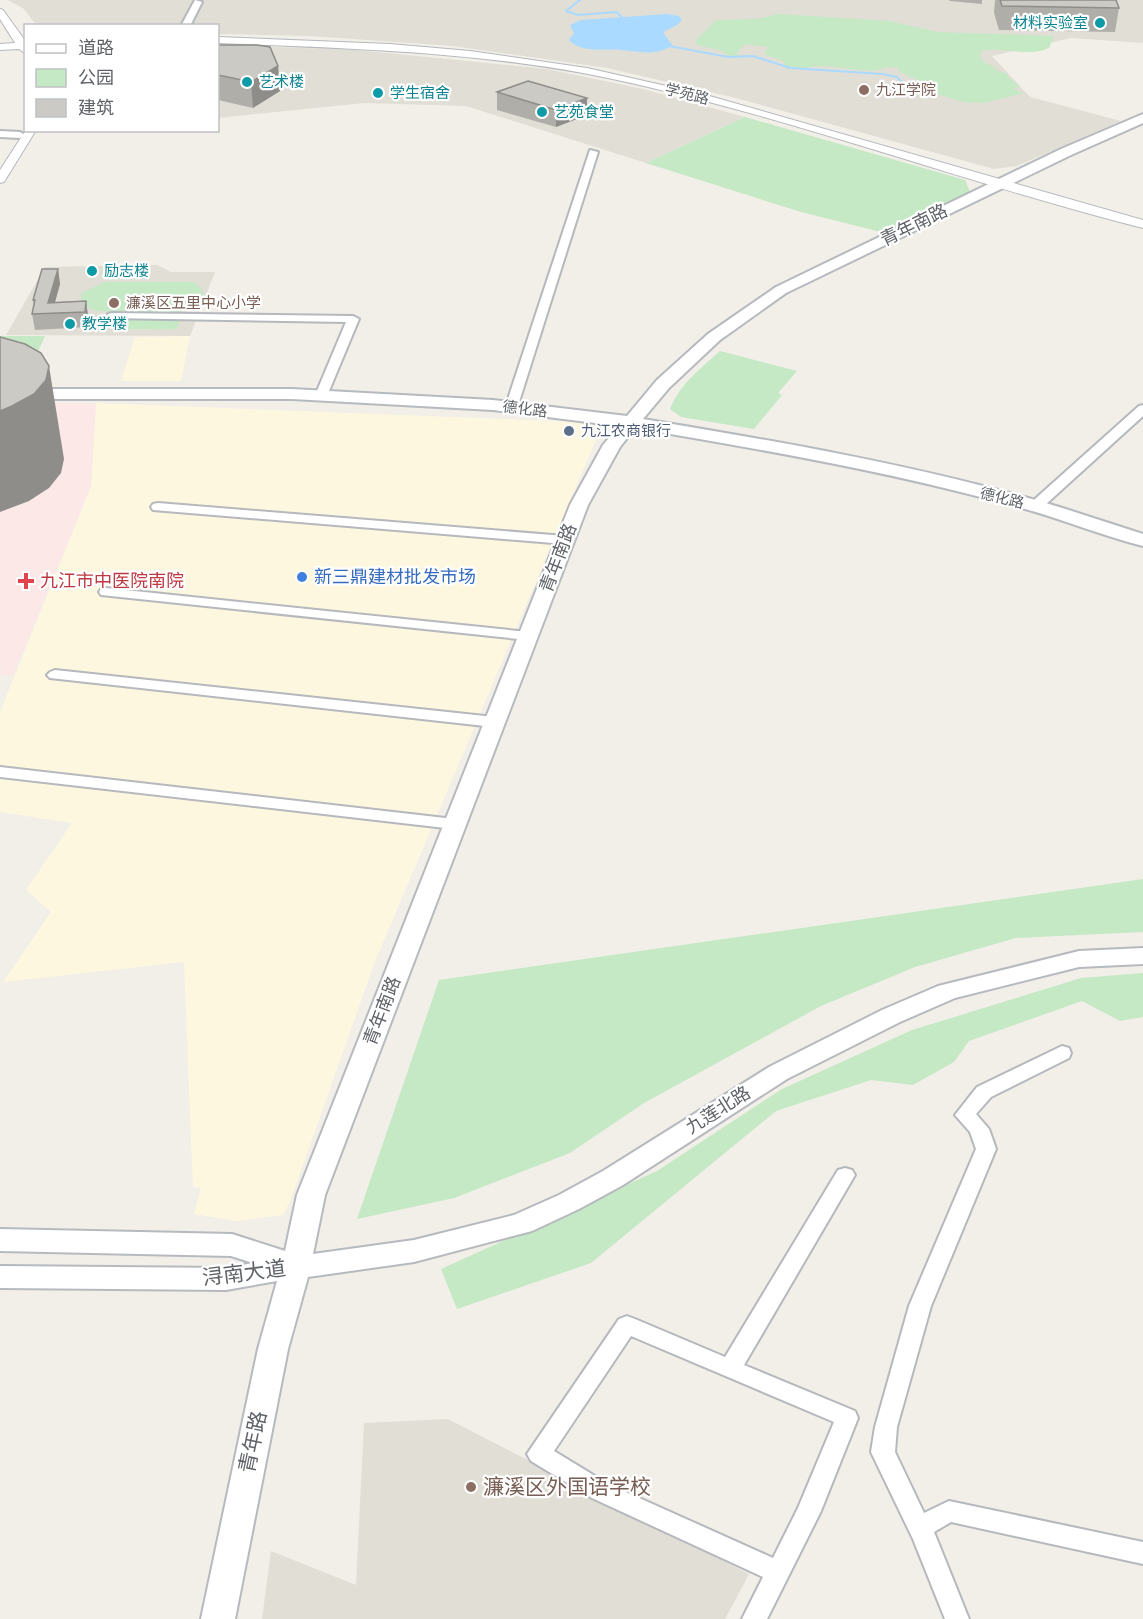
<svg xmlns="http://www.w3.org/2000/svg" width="1143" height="1619" viewBox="0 0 1143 1619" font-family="Rubik,'Noto Sans SC',sans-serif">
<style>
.commercial{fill:#fef7e0}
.education{fill:#e1ded6}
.medical{fill:#fce8e6}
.green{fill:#c5e8c5}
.water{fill:#aadaff}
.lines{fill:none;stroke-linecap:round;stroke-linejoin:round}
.stream{stroke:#aadaff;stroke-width:2}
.minor-casing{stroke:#b5b8bc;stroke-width:4}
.tertiary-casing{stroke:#b5b8bc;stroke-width:2}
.secondary-casing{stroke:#b6babf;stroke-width:4}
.minor{fill:#fff;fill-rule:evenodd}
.tertiary{fill:#fff;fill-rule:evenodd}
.secondary{fill:#fff;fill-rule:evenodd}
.wall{fill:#afaea9}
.shaded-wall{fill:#8f8d8a}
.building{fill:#cccac5;stroke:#8f8d8a;stroke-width:1.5}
.culture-dot{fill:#0f9aa8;stroke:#fff;stroke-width:2}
.education-dot{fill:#8d6e63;stroke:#fff;stroke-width:2}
.service-dot{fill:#5c6f8a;stroke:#fff;stroke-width:2}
.shop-dot{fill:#3f7fe0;stroke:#fff;stroke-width:2}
.health-dot{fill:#e0444e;stroke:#fff;stroke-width:2}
.labels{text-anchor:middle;stroke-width:4.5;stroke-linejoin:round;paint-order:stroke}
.far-culture-label{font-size:15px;fill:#0d838f;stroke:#fff;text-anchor:start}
.far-education-label{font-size:15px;fill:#785e54;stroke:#fff;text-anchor:start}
.far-street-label{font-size:15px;fill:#5f6368;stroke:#fff}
.far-service-label{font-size:15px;fill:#4e5e75;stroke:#fff;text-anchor:start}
.street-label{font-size:18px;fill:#5f6368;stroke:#fff}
.shop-label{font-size:18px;fill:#366cbe;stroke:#fff;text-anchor:start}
.health-label{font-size:18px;fill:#be3a42;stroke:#fff;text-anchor:start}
.near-street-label{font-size:21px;fill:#5f6368;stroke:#fff}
.near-education-label{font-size:21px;fill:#785e54;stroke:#fff;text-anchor:start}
</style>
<rect width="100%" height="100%" fill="#f1efe8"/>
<path class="commercial" d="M190,336L181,381H121L135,337Z
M96,403L603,423L374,964L291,1199L283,1215L237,1221L194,1214L201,1188L193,1187L184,962L3,982L51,912L26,890L72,823L0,812V712L91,486Z"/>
<path class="education" d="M8,0H1143V43L1071,38L992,56L1030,97L1121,121L1017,166L994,169L732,97L607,68L453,46L310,36L218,34V26L36,25L24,9Z
M218,45L357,50L547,69L643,89L745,117L646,163L466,106L364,103L218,118Z
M157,265L171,272H215L190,336L6,335L45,267Z
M448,1419L749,1574L725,1619H262L271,1551L356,1585L364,1423Z"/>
<path class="medical" d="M0,403H96L91,486L13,675H0Z"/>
<path class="green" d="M778,14L889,21L938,32L1054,36L1049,48C1027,58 1004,46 981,51L980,57L985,63L994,66V69L1008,74V77L1019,86L1013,89L1024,93L984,103L964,102L937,94L928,85L898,71L900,68L886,67C873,76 837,65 820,66C808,66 798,71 787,68L783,61L764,54L768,47L746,44L738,51V56H726L727,54L719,50L697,45L695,41L716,20L757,19Z
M745,117L965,180L970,192L881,232L801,212L646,163Z
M105,282H193L201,288L204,296L179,313L96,311L85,306L81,301V293Z
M122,320H180L177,329H118Z
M0,336H45L25,382H0Z
M720,351L797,371L778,393L782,395L754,429L681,417L670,409C680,384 700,369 720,351Z
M1143,879V932L1016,938L915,967L821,1006L644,1103L570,1153L454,1198L357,1219L439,980Z
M1143,973V1017L1120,1021L1082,1001L969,1041L954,1062L913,1085L871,1080L776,1111L591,1263L457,1309L441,1269L657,1171L782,1089L912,1030L1081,978Z"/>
<path class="water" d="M667,14L679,16L682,20L677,25L663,32L672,45C658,57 637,51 620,50C604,48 582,54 569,40L574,33L570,25L581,20Z"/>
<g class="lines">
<path class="stream" d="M580,0L566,11L578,15L616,12L623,18
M669,46L728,57L753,56L790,68L883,74L897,77L903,83"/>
<g class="minor-casing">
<path id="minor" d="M195,0L202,2L190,26H181Z
M0,131L20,132L25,135L20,138L0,137Z
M590,150L598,152L519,402L513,406L509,405L507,402Z
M112,313L353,316L359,319L329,391L323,395L317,391L346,322L108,318V314Z
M1143,405V416L1045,505H1035L1033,502L1035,499L1139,406Z
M158,503L565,536L572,540L565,544L153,510L151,507L153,504Z
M106,588L528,632L535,636L528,640L101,595L99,592L101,589Z
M55,670L494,717L502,722L494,727L50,678L47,675L50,672Z
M0,767L454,819L462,824L454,829L0,777Z
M1062,1046L1069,1048L1071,1053L1069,1058L991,1097L976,1114L989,1129L996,1149L931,1306L897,1427L895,1452L924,1513L949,1501L1143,1542V1564L951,1522L934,1532L969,1619H945L913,1539L871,1452L875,1427L909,1306L976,1149L970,1132L955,1115L977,1087Z
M845,1168L852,1170L855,1175L744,1365L855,1411L858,1418L821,1511L767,1619H742L763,1577L592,1498L531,1461L527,1454L619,1319L627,1316L635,1319L725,1357L838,1170ZM631,1336L834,1422L798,1508L773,1558L608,1484L554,1451Z"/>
</g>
<g class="tertiary-casing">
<path id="tertiary" d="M0,9L3,10L26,42V54L19,49L0,50V44L15,43L0,19Z
M218,37L390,44L470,51L587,68L706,95L1143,220V228C957,181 776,111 588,74C466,51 342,48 218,43Z
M26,130H36L4,182L0,183V170Z"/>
</g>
<g class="secondary-casing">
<path id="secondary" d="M1143,114V123L1071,155L786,293L720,340L669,388L643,419C776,441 909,464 1039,501C1074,511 1108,523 1143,534V546C1103,536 1065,520 1025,509C897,473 766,450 635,428L620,447L588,505L325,1195L313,1254L414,1240L514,1215L559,1195L603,1171L769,1067L882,1010L938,986L1079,951L1143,948V964L1079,967L955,998L900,1022L787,1079L623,1185L579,1209L532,1231L414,1262L308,1277L288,1349L235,1619H201L258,1349L277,1281L226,1290L0,1288V1266L226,1268L253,1263L231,1256L0,1251V1229L232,1234L285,1251L297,1195L570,505L603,445L619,426L493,410L292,399H0V389H292L493,400L627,416L657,380L708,334L776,287L1061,149Z"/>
</g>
<use href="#minor" class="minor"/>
<use href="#tertiary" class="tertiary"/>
<use href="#secondary" class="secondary"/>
</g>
<path class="wall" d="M949,0H982V4L950,1Z
M995,0H1116L1119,8L1115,32L999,30L994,13Z
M218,45L278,66L280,91L253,108L218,100Z
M497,92L587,115L556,127L497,110Z
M58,269L60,284L55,302L86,301L88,316L87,327L35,330L32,314L34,306L33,300Z"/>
<path class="shaded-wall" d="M278,66L280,91L253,108L251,82Z
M587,98V115L556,127V110Z
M58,269L60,284L52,313L48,303Z
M86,301L88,316L87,327L85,312Z
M49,366L64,459L61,473L49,488L29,501L0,512V411Z"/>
<path class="building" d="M1000,0H1116L1119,8L1002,6Z
M218,45H257L270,47L278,66L251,82L218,75Z
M528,81L587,98L556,110L497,92Z
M42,269H58L48,303L86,301L85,312L32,314L35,300H33Z
M0,337L25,344L41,353L49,366L46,380L34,394L12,406L0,411Z"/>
<g class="culture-dot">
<circle cx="1100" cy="23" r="6"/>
<circle cx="247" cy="82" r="6"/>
<circle cx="378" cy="93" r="6"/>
<circle cx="542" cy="112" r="6"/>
<circle cx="92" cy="271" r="6"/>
<circle cx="70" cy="324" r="6"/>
</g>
<g class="education-dot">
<circle cx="864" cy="90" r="6"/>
<circle cx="114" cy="303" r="6"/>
<circle cx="471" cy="1487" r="6"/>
</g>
<circle class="service-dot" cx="569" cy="431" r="6"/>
<circle class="shop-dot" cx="302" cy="577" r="6"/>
<path class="health-dot" d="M23 572h6v6h6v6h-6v6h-6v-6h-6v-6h6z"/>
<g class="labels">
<g class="far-culture-label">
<text x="1088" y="28" text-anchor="end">材料实验室</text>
<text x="259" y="87">艺术楼</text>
<text x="390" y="98">学生宿舍</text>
<text x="554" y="117">艺苑食堂</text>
<text x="104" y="276">励志楼</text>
<text x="82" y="329">教学楼</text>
</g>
<g class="far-education-label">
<text x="876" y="95">九江学院</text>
<text x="126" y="308">濂溪区五里中心小学</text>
</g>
<g class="far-street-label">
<text transform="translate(687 94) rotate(14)" y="5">学苑路</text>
<text transform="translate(525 409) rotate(7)" y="5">德化路</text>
<text transform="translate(1002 498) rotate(14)" y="5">德化路</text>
</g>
<g class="far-service-label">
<text x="581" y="436">九江农商银行</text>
</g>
<g class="street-label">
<text transform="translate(914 225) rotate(-26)" y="6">青年南路</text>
<text transform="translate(558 558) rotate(-69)" y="6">青年南路</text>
<text transform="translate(382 1011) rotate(-69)" y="6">青年南路</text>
<text transform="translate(718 1110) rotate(-32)" y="6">九莲北路</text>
</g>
<g class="shop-label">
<text x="314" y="583">新三鼎建材批发市场</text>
</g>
<g class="health-label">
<text x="40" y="587">九江市中医院南院</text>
</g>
<g class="near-street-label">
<text transform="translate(244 1273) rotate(-7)" y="7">浔南大道</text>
<text transform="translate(253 1442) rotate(-78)" y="7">青年路</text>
</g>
<g class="near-education-label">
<text x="483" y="1494">濂溪区外国语学校</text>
</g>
</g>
<rect x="24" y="24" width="195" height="108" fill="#ffffff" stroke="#bfc1c3" stroke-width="1.5"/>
<rect x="36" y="44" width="30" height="9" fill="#ffffff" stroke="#bfc1c3" stroke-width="1.5"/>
<text x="78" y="54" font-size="18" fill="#5f6368">道路</text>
<rect x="36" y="69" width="30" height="18" fill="#c5e8c5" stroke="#bfc1c3" stroke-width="1.5"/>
<text x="78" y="84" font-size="18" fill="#5f6368">公园</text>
<rect x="36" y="99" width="30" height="18" fill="#cccac5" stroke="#bfc1c3" stroke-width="1.5"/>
<text x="78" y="114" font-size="18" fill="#5f6368">建筑</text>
</svg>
